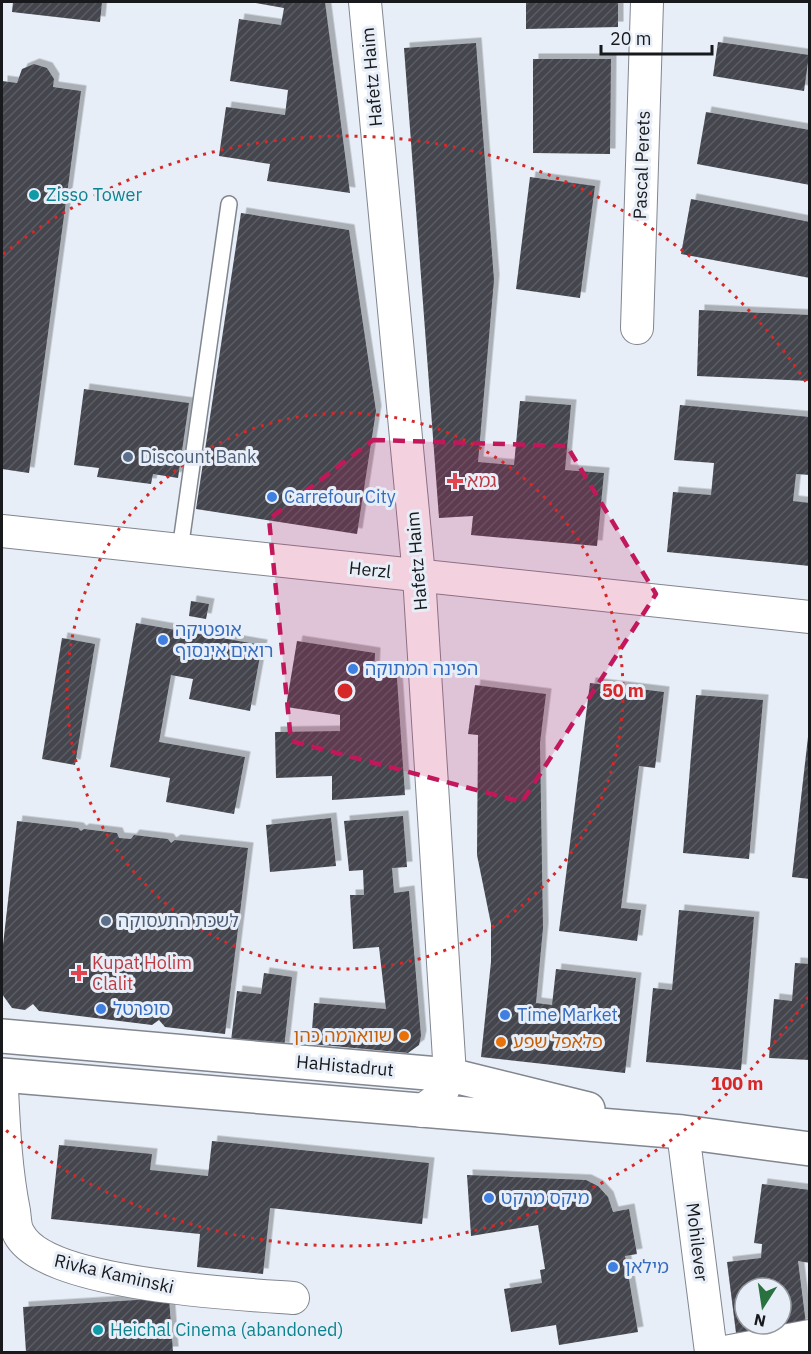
<svg xmlns="http://www.w3.org/2000/svg" width="811" height="1354" viewBox="0 0 811 1354" font-family="'IBM Plex Sans','Noto Sans Hebrew',sans-serif">
<style>
.building{fill:url(#building-hatch);fill-rule:evenodd;filter:url(#shadow)}
.lines{fill:none;stroke-linecap:round;stroke-linejoin:round}
.lane-casing{stroke:#81868f;stroke-width:18}
.street-casing{stroke:#81868f;stroke-width:34}
.secondary-casing{stroke:#81868f;stroke-width:36}
.lane{stroke:#fff;stroke-width:15}
.street{stroke:#fff;stroke-width:32}
.secondary{stroke:#fff;stroke-width:33}
.marked{fill:#c2185b;fill-opacity:0.2;stroke:#c2185b;stroke-width:4.5;stroke-dasharray:12 8;stroke-linejoin:round}
.ring{fill:none;stroke:#d62828;stroke-width:3;stroke-dasharray:3 6}
.culture-dot{fill:#0f9aa8;stroke:#e7eef7;stroke-width:2}
.service-dot{fill:#5c6f8a;stroke:#e7eef7;stroke-width:2}
.health-dot{fill:#e0444e;stroke:#e7eef7;stroke-width:2}
.shop-dot{fill:#3f7fe0;stroke:#e7eef7;stroke-width:2}
.food-dot{fill:#e8710a;stroke:#e7eef7;stroke-width:2}
.labels{text-anchor:middle;stroke-width:6;stroke-linejoin:round;paint-order:stroke}
.street-label{font-size:18px;fill:#17191c;stroke:#e7eef7}
.culture-label{font-size:18px;fill:#0d838f;stroke:#e7eef7;text-anchor:start}
.service-label{font-size:18px;fill:#4e5e75;stroke:#e7eef7;text-anchor:start}
.health-label{font-size:18px;fill:#be3a42;stroke:#e7eef7;text-anchor:start}
.shop-label{font-size:18px;fill:#366cbe;stroke:#e7eef7;text-anchor:start}
.food-label{font-size:18px;fill:#c56008;stroke:#e7eef7;text-anchor:end}
.centre{fill:#d62828;stroke:#e7eef7;stroke-width:3}
.ring-label{font-size:18px;text-anchor:middle;font-weight:bold;fill:#d62828;stroke:#e7eef7;stroke-width:6;stroke-linejoin:round;paint-order:stroke}
</style>
<defs>
<pattern id="building-hatch" width="6" height="6" patternUnits="userSpaceOnUse" patternTransform="scale(1.5)"><rect width="6" height="6" fill="#44454e"/><path d="M-1 1l2-2M0 6l6-6M5 7l2-2" fill="none" stroke="#5b5c64"/></pattern>
<filter id="shadow"><feDropShadow dx="5.5" dy="-5.5" stdDeviation="0" flood-color="#0004"/></filter>
</defs>
<rect width="100%" height="100%" fill="#e7eef7"/>
<path class="building" d="M13,2H102L100,22L12,12Z
M250,2H325L350,193L267,181L270,164L219,156L226,107L285,115L288,90L230,81L239,19L281,25L284,8Z
M526,2H618V27L526,29Z
M718,42L809,55L804,91L713,76Z
M476,43L494,280L478,462L514,465L520,401L571,405L565,470L604,473L597,546L471,535L473,516L439,518L404,48Z
M533,59H611L610,154L533,153Z
M34,64L47,68L54,79L53,87L81,91L29,473L2,469V81L17,83L22,69Z
M706,112L810,130V185L697,164Z
M530,177L595,186L580,298L516,289Z
M691,199L810,222V278L681,254Z
M241,213L349,230L376,411L357,534L196,509Z
M699,310L810,315V381L697,376Z
M84,389L189,403L178,478L153,474L151,484L97,477L99,468L74,465Z
M680,405L810,417V475L796,474L793,501L810,503V566L667,552L673,492L711,495L714,463L674,460Z
M191,601L209,604L206,619L189,616Z
M136,623L262,645L250,711L189,699L193,679L171,675L159,742L245,757L234,814L166,802L170,778L110,767Z
M62,638L95,644L75,765L42,759Z
M297,641L375,653L374,675L397,678L405,795L332,800V776L276,778L275,732L340,731V715L286,707Z
M590,683L664,692L655,768L639,766L621,908L641,910L637,941L559,931Z
M475,685L546,694L540,743L543,928L536,1003L552,1005L556,969L636,978L625,1073L481,1057L491,962V924L477,855L478,735L468,734Z
M696,695L763,700L749,859L683,853Z
M808,737H810V879L792,877Z
M403,816L407,867L392,868L394,893L409,891L421,1036L419,1045L408,1053L311,1044L314,1003L386,1009L379,947L353,949L350,895H364L363,870L349,871L344,821Z
M331,818L336,866L270,872L266,825Z
M17,821L78,828L81,831L84,829L117,833L119,838L131,839L134,835L168,839L171,843L175,840L248,848L225,1034L165,1027L159,1020L152,1025L39,1011L33,1004L25,1010L12,1008L2,994V954Z
M679,910L754,917L741,1070L646,1062L653,988L672,990Z
M795,963L810,964V1060L769,1058L774,999L792,1001Z
M264,973L292,977L284,1048L231,1041L237,991L261,994Z
M212,1141L429,1163L422,1224L270,1208L263,1274L197,1267L200,1234L51,1219L59,1145L152,1154L150,1170L208,1176Z
M467,1175L586,1180L598,1186L608,1197L613,1212L629,1209L637,1254L625,1256L638,1332L559,1345L556,1325L511,1332L504,1289L542,1283L540,1270L545,1269L538,1225L471,1236Z
M762,1184L810,1190V1263L798,1261L806,1324L736,1333L727,1262L761,1258L762,1244L754,1243ZM745,1288H781V1324H745Z
M169,1298L173,1352H26L23,1307Z"/>
<g class="lines">
<g class="lane-casing">
<path id="lane" d="M180,550L229,204"/>
</g>
<g class="street-casing">
<path id="street" d="M365,2L419,576L450,1075L439,1098L422,1111
M637,328L647,2
M2,531L810,617
M2,1089C4,1130 6,1171 14,1211C15,1218 15,1228 19,1234C46,1285 237,1294 293,1298
M683,1132L711,1352
M725,1352L810,1336"/>
</g>
<g class="secondary-casing">
<path id="secondary" d="M2,1036L450,1075L588,1109
M2,1075L683,1132L810,1149"/>
</g>
<use href="#lane" class="lane"/>
<use href="#street" class="street"/>
<use href="#secondary" class="secondary"/>
</g>
<path class="marked" d="M373,440L567,446L656,594L522,802L291,741L269,519Z"/>
<g class="ring">
<circle cx="345" cy="691" r="278"/>
<path d="M808 997A555 555 0 0 1 3 1128M3 254A555 555 0 0 1 808 385"/>
</g>
<g class="culture-dot">
<circle cx="34" cy="195" r="6"/>
<circle cx="98" cy="1330" r="6"/>
</g>
<g class="service-dot">
<circle cx="128" cy="457" r="6"/>
<circle cx="106" cy="921" r="6"/>
</g>
<g class="health-dot">
<path d="M452 472h6v6h6v6h-6v6h-6v-6h-6v-6h6z"/>
<path d="M76 964h6v6h6v6h-6v6h-6v-6h-6v-6h6z"/>
</g>
<g class="shop-dot">
<circle cx="272" cy="497" r="6"/>
<circle cx="163" cy="640" r="6"/>
<circle cx="353" cy="669" r="6"/>
<circle cx="101" cy="1009" r="6"/>
<circle cx="505" cy="1015" r="6"/>
<circle cx="489" cy="1198" r="6"/>
<circle cx="613" cy="1267" r="6"/>
</g>
<g class="food-dot">
<circle cx="404" cy="1036" r="6"/>
<circle cx="501" cy="1042" r="6"/>
</g>
<g class="labels">
<g class="street-label">
<text transform="translate(372 77) rotate(-95)" y="6">Hafetz Haim</text>
<text transform="translate(642 165) rotate(-88)" y="6">Pascal Perets</text>
<text transform="translate(417 561) rotate(-95)" y="6">Hafetz Haim</text>
<text transform="translate(370 570) rotate(6)" y="6">Herzl</text>
<text transform="translate(345 1066) rotate(5)" y="6">HaHistadrut</text>
<text transform="translate(697 1242) rotate(83)" y="6">Mohilever</text>
<text transform="translate(114 1274) rotate(13)" y="6">Rivka Kaminski</text>
</g>
<g class="culture-label">
<text x="46" y="201">Zisso Tower</text>
<text x="110" y="1336">Heichal Cinema (abandoned)</text>
</g>
<g class="service-label">
<text x="140" y="463">Discount Bank</text>
<text x="118" y="927">לשכת התעסוקה</text>
</g>
<g class="health-label">
<text x="467" y="487">גמא</text>
<text x="92" y="969">Kupat Holim<tspan x="92" dy="21">Clalit</tspan></text>
</g>
<g class="shop-label">
<text x="284" y="503">Carrefour City</text>
<text x="175" y="636">אופטיקה<tspan x="175" dy="21">רואים אינסוף</tspan></text>
<text x="365" y="675">הפינה המתוקה</text>
<text x="113" y="1015">סופרטל</text>
<text x="517" y="1021">Time Market</text>
<text x="501" y="1204">מיקס מרקט</text>
<text x="625" y="1273">מילאן</text>
</g>
<g class="food-label">
<text x="392" y="1042">שווארמה כהן</text>
<text x="513" y="1048" text-anchor="start">פלאפל שפע</text>
</g>
</g>
<circle cx="345" cy="691" r="9" class="centre"/>
<g class="ring-label">
<text x="623" y="697">50 m</text>
<text x="737" y="1090">100 m</text>
</g>
<rect width="811" height="1354" fill="none" stroke="#17191c" stroke-width="6"/>
<g transform="translate(763 1306) rotate(192)"><circle r="28" fill="#e7eef7" stroke="#94999f" stroke-width="1.5"/>
<path d="M0-4.5L10 22L0 15L-10 22Z" fill="#297240"/>
<text y="-9" font-size="16" font-weight="bold" text-anchor="middle" fill="#17191c">N</text>
</g>
<path d="M601 45v9h111v-9" fill="none" stroke="#17191c" stroke-width="3"/>
<text x="610" y="45" font-size="18" fill="#17191c" stroke="#e7eef7" stroke-width="4.5" paint-order="stroke">20 m</text>
</svg>
